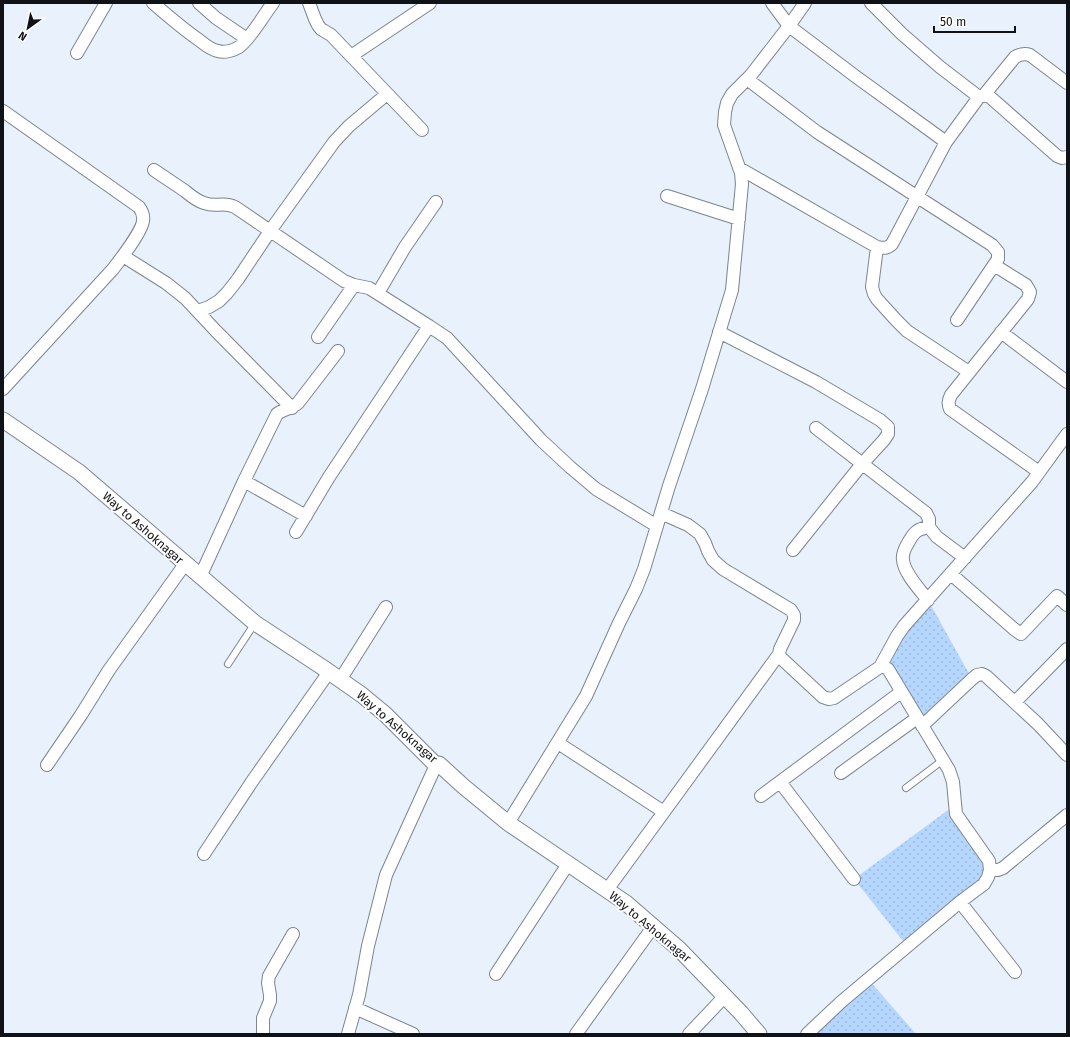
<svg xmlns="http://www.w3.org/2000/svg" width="1070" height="1037" viewBox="0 0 1070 1037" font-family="'Fira Sans',sans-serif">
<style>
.grass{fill:url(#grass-dots)}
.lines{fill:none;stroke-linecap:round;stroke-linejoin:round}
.service-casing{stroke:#7d858e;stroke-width:8}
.minor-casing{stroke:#7d858e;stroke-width:14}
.tertiary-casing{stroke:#7d858e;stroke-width:17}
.service{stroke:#fff;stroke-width:6}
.minor{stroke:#fff;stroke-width:12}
.tertiary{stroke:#fff;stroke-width:15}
.labels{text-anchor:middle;stroke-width:4;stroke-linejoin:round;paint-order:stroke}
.street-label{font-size:12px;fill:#0f1216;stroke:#fff}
</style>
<defs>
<pattern id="grass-dots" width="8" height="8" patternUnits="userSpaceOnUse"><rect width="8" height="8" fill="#b5d6fe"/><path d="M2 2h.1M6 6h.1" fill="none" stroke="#9ab7d9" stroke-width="1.8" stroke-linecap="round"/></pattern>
</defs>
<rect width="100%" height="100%" fill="#e8f1fc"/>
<path class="grass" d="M928,600L972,679L922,726L880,667Z
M955,805L990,870L907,946L854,879Z
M868,979L916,1034H808Z"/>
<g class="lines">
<g class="service-casing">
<path id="service" d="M228,664L255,623
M906,788L943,760"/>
</g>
<g class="minor-casing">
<path id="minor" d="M153,3C168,16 183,29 199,40C204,44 211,50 218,51C224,53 233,51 239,47C251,38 263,16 273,3
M199,3L216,18L247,39
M309,3L315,19L318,25L321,29L331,35L422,130
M772,3L789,26L855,76L946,142
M871,3L902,34L940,67L979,97
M77,53L106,3
M351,56L430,3
M747,79L817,132L992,245L998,252V259L957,320
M984,95L1015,57C1020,54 1024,53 1030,55L1067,83
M3,111L139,207C142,211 144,215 143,221C142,231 120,260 113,269L3,389
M739,168L877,247C883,248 887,249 892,244L946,142L979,97C983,95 986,95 990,97L1057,156L1062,158L1067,157
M154,170C164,177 175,184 185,191C191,196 197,201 204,203C217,208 222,201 235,207L344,281L354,285L369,288L429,326L447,338L541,440L570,467L596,489L657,526
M667,196L739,219
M877,247L872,287L874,294L877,299L896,320L907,331L969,372
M123,256L166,283L185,298L216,331L292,408
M994,265L1026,285L1030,292L1028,299L951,395C948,401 948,404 950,409L1039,472
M378,293L405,247L436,202
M198,311L209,307L219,301L227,293L238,279L270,231L334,142L349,126L387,94
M719,332L816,382L880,420L888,427V434L884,440L862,464L793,550
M1001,332L1067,382
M318,337L354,285
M816,428L926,513L929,519V527L937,537L965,558
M244,481L306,516
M661,513L688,525L700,534L705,543L708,551L713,560L723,569L791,610L794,615V620L780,649L779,654L781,658L823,697L829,699L834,698L880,667H884L888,669L949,770L953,782L956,814L989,861L990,870L988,877L984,884L960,902L841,1002L807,1034
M296,532L329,477L429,326
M951,574L1014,629L1021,634L1057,596L1067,605
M200,577L244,481L277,414C283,409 291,409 298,403L338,351
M928,600C920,590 904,573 903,560C902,554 905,548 908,543C914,532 917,529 929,527
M880,667L897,636L904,626L1032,482L1067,434
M340,680L386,607
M1015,702L1067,649
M922,726L972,679L977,675L982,674L986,676L1038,724L1067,755
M558,743L664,812
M47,765L81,715L109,670L185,564
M841,773L917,718
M780,782L854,879
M761,796L901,692
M508,823L586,696L619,623L636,589L644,569L669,486L702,389L732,290L742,184L741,173L724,125L725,112L727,103L732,94L751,75L789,26L805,3
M204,854L251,783L329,672
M990,870H998L1003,868L1067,815
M607,890L779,654
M960,902L1015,972
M496,974L568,864
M355,1008L413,1034
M263,1034V1018L270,1001V995L268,983L269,976L293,934
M348,1034L359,995L368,946L386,875L436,765
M576,1034L653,927
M689,1034L725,996"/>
</g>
<g class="tertiary-casing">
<path id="tertiary" d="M3,420L79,472L255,623L322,667L362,695L385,714L436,765L439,764L463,786L508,823L626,903L679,949L741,1013L759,1034"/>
</g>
<use href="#service" class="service"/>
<use href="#minor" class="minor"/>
<use href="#tertiary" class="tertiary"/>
</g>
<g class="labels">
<g class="street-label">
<text transform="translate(143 528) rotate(41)" y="4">Way to Ashoknagar</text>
<text transform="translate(397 727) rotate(41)" y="4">Way to Ashoknagar</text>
<text transform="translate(650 927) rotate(40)" y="4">Way to Ashoknagar</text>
</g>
</g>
<rect width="1070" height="1037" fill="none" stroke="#0f1216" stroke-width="8"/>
<g transform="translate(28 28) rotate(213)" stroke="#ffffff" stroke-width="3" paint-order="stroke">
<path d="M0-3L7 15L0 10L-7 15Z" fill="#0f1216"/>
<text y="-6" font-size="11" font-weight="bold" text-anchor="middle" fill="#0f1216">N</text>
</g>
<path d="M934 26v6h81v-6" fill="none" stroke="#0f1216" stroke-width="2"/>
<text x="940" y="26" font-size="12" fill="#0f1216" stroke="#ffffff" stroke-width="3" paint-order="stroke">50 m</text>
</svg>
